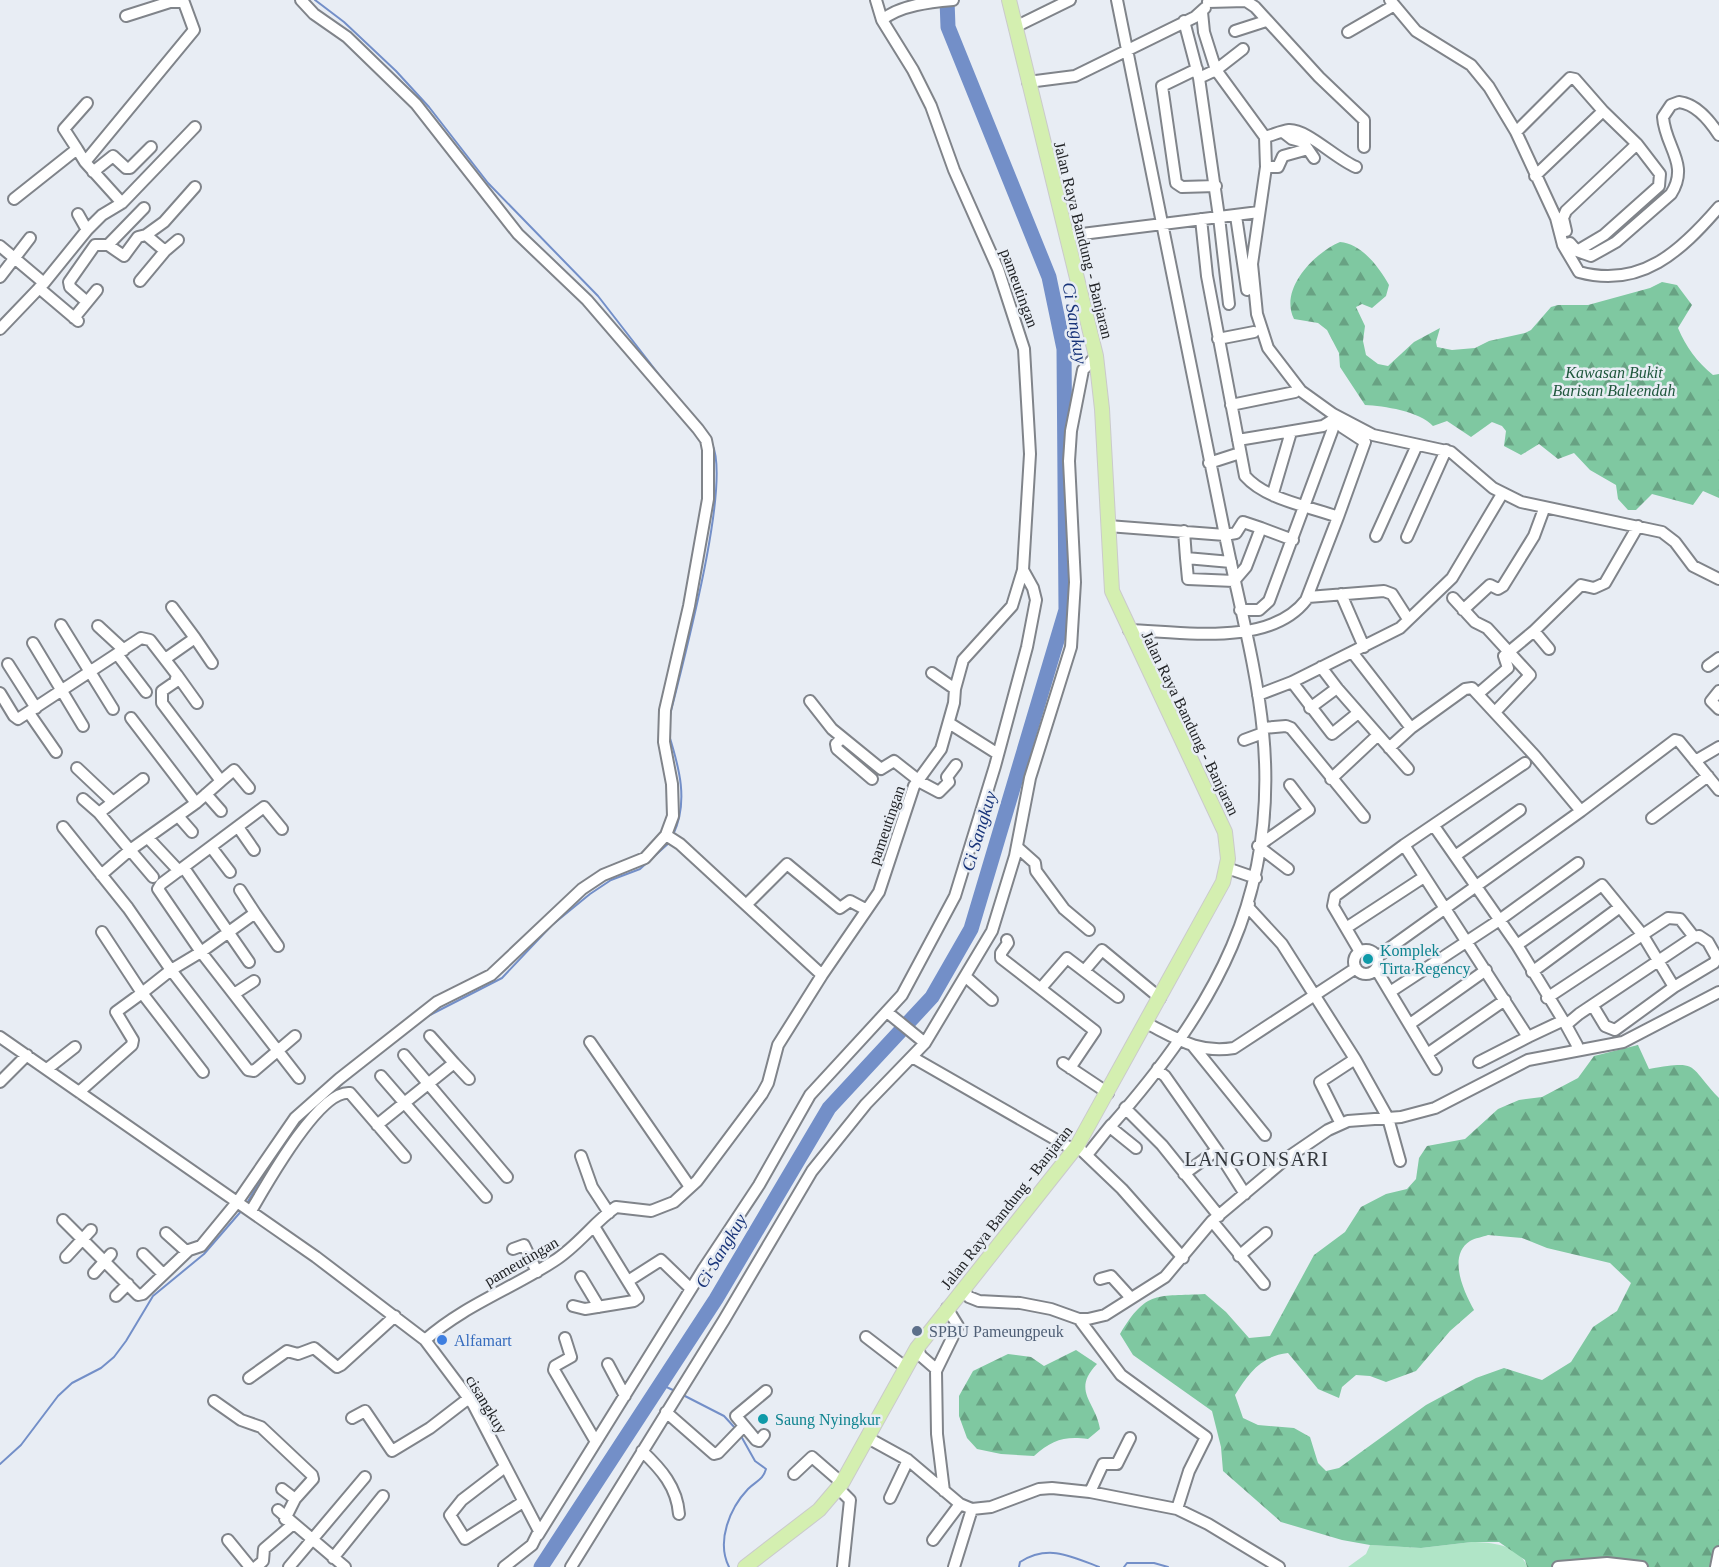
<svg xmlns="http://www.w3.org/2000/svg" width="1719" height="1567" viewBox="0 0 1719 1567" font-family="Georgia,serif">
<style>
.green{fill:#b0e5c7}
.forest{fill:url(#forest-firs);fill-rule:evenodd}
.lines{fill:none;stroke-linecap:round;stroke-linejoin:round}
.stream{stroke:#738fc8;stroke-width:2}
.river{stroke:#738fc8;stroke-width:15}
.minor-casing{stroke:#80848a;stroke-width:14}
.major-casing{stroke:#cacacb;stroke-width:16}
.minor{stroke:#fff;stroke-width:10}
.major{stroke:#d4efb0;stroke-width:14}
.culture-dot{fill:#0f9aa8;stroke:#e8edf4;stroke-width:2}
.service-dot{fill:#5c6f8a;stroke:#e8edf4;stroke-width:2}
.shop-dot{fill:#3f7fe0;stroke:#e8edf4;stroke-width:2}
.labels{text-anchor:middle;stroke-width:5;stroke-linejoin:round;paint-order:stroke}
.street-label{font-size:16px;fill:#222427;stroke:#e8edf4}
.park-label{font-size:16px;font-style:italic;fill:#1f573d;stroke:#e8edf4}
.culture-label{font-size:16px;fill:#0d838f;stroke:#e8edf4;text-anchor:start}
.service-label{font-size:16px;fill:#4e5e75;stroke:#e8edf4;text-anchor:start}
.shop-label{font-size:16px;fill:#366cbe;stroke:#e8edf4;text-anchor:start}
.water-label{font-size:18px;font-style:italic;fill:#19357a;stroke:#e8edf4}
.quarter-label{font-size:20px;letter-spacing:1.5px;fill:#33373c;stroke:#e8edf4}
</style>
<defs>
<pattern id="forest-firs" width="22" height="20" patternUnits="userSpaceOnUse" patternTransform="scale(1.5)"><rect width="22" height="20" fill="#7fc8a1"/><path d="M5 1l3.5 6h-7zM16 11l3.5 6h-7z" fill="#68a283"/></pattern>
</defs>
<rect width="100%" height="100%" fill="#e8edf4"/>
<path class="green" d="M1472,1542C1491,1542 1520,1545 1527,1567H1348L1366,1554L1370,1545L1421,1548Z"/>
<path class="forest" d="M1340,242C1362,244 1379,267 1389,285L1386,296L1372,308L1362,304L1356,307L1365,326L1363,341L1366,355L1378,364L1388,366L1414,342L1440,328L1436,342L1437,347L1452,350L1475,348L1489,341L1525,333L1531,330L1551,307L1558,305H1588L1650,288L1662,282L1677,285L1692,305L1678,328C1686,347 1697,362 1713,375L1719,374V498L1703,491L1693,505L1652,494L1636,510H1628L1618,499L1616,485L1590,470L1574,453L1558,459L1539,444L1521,455L1504,446L1506,431L1502,426L1492,422L1471,437L1447,421L1433,426C1419,411 1384,406 1365,405L1340,367L1339,353L1327,330L1318,323L1294,319C1279,289 1314,253 1340,242Z
M1638,1045L1649,1069C1701,1060 1687,1065 1719,1098V1567H1527L1525,1560L1499,1542H1472L1421,1548L1370,1545L1342,1540L1281,1522L1223,1471L1221,1447L1212,1411L1133,1355L1120,1334C1147,1289 1157,1297 1205,1294L1226,1312L1249,1338L1270,1336L1314,1255L1345,1232L1361,1207L1386,1194L1407,1189L1416,1179L1419,1158L1427,1146L1465,1139L1498,1109L1519,1100L1542,1097L1578,1078L1594,1056ZM1488,1235L1522,1238L1547,1248L1610,1263L1631,1283L1617,1311L1593,1327L1571,1362L1542,1380L1504,1368L1476,1378L1426,1405L1339,1468L1326,1471L1318,1463L1310,1437L1294,1428L1258,1425L1243,1418L1235,1395C1249,1373 1261,1356 1288,1353L1318,1389L1339,1398L1342,1387L1356,1375L1370,1376L1386,1382L1416,1371L1450,1331L1474,1310C1464,1292 1447,1256 1470,1241C1475,1238 1483,1237 1488,1235Z
M1076,1350L1097,1364C1071,1391 1096,1402 1100,1429L1088,1439C1064,1436 1052,1440 1034,1456L1001,1454L977,1449L967,1438L959,1416V1396L973,1371L1008,1354L1031,1357L1044,1366Z"/>
<g class="lines">
<path class="stream" d="M315,0L344,22L396,71L429,107L488,183L598,296L667,385
M670,715C682,666 732,483 712,444
M669,735C679,767 689,802 673,835
M426,1017L502,978L552,925L590,894L611,880L640,869L670,842
M246,1205L269,1165
M660,1384L675,1391
M683,1395L724,1416L736,1429
M0,1464L21,1445L58,1396L72,1383L101,1368L114,1357L126,1341L153,1296L204,1254L243,1209
M729,1567C716,1541 730,1508 748,1489C756,1481 763,1480 766,1469L755,1461L741,1436
M1019,1567L1020,1562C1048,1544 1071,1556 1099,1567
M1124,1567L1127,1563H1154L1168,1567"/>
<path class="river" d="M541,1567L716,1299L829,1108L932,997L971,929L1066,610L1064,349L1049,277L948,27L947,0"/>
<g class="minor-casing">
<path id="minor" d="M1390,0L1416,31L1471,65L1489,87L1516,132L1556,218L1563,245L1579,272C1641,289 1681,251 1719,207
M1208,2L1246,1L1255,7L1319,77L1364,120V147
M1202,12L1204,32L1216,70L1265,137L1266,167L1252,264L1257,314L1268,348L1301,391L1333,414L1373,435L1451,452L1493,488L1521,502L1662,532L1675,542L1693,566L1719,579
M126,16L170,2H183
M882,20C900,5 931,2 953,0
M1015,27L1070,0
M1235,31L1266,21
M1348,32L1393,6
M1197,69L1162,86L1176,183L1182,187L1216,186
M1199,78L1216,70L1243,49
M1028,82L1075,76L1195,17L1205,8
M1283,132L1292,139L1303,142L1314,158
M1516,132L1570,78L1575,79L1603,111
M1265,137C1273,135 1281,131 1289,130C1307,129 1336,159 1356,167
M77,149L64,129L87,103
M1266,167H1278L1283,156L1308,149
M93,172L113,156L126,168H130L151,147
M1535,176L1603,111L1637,144
M14,199L77,149L85,162
M122,203L85,162L194,30L183,0
M78,214L87,230
M1236,216L1247,290
M1566,231L1563,218L1566,211L1637,144L1660,174L1659,186L1604,235L1577,251
M1066,236L1219,217L1199,78L1184,21
M108,245L124,256L138,237L146,235L164,222L195,187
M1563,245L1570,243L1577,251L1591,256L1616,242L1671,194C1690,164 1665,147 1663,117L1671,105L1679,102C1697,104 1710,121 1719,135
M0,246L44,283
M165,251L178,240
M0,277L30,238
M140,281L165,251L146,235
M39,288L78,321
M87,302L70,287L69,282L95,245H108L144,208
M1229,304L1219,217L1259,212
M74,318L97,290
M0,329L44,283L87,230L102,215L122,203L195,127
M1218,339L1254,332
M1231,405L1295,392
M1238,440L1323,426L1331,421
M1209,463L1240,453
M1273,493L1291,432
M1338,517L1365,442L1342,427
M1108,526L1225,535L1117,0
M1184,531L1186,558L1231,562
M1376,536L1417,445
M1407,537L1446,450
M1186,558L1188,579L1234,581L1246,567L1261,528L1293,540
M1341,594L1364,647
M1308,597L1384,591L1392,594L1408,619
M1453,598L1475,622L1487,628L1530,675L1496,711
M1240,610H1259L1269,601L1335,423
M1463,610L1490,585L1498,589L1503,586L1534,536L1544,509
M61,625L113,709
M98,626L124,650
M1129,630C1183,632 1270,647 1306,600L1338,517C1309,506 1266,500 1245,476L1207,276L1201,219
M1534,631L1549,649
M195,638L212,663
M33,643L83,726
M1352,652L1411,728
M117,654L146,692
M165,659L195,638L172,607
M8,664L36,708
M1708,666L1719,658
M932,673L955,689
M177,675L197,703
M1292,682L1332,734L1358,713
M1337,688L1408,769
M1719,691L1711,701L1719,709
M0,693L14,716L18,719L141,638L150,640L177,675L175,682L162,691V703L221,781L196,803L130,850L99,813L143,779
M1479,693L1508,668L1504,656L1534,631L1581,585L1594,588L1605,583L1638,526
M1258,695L1292,682L1400,628L1452,578L1502,494
M810,701L832,729L881,769L894,761L922,783L939,792L949,782L947,777L956,765
M1310,708L1337,688L1321,667
M29,713L56,752
M131,718L196,803
M949,723L998,754
M1263,728L1286,726L1291,728L1364,817
M842,738L836,744L837,749L872,779
M1244,740L1263,733
M1389,748L1411,728L1465,689L1472,688L1535,756L1581,811L1675,740L1679,741L1719,790
M1695,761L1719,747
M77,768L113,802
M1331,779L1378,735
M221,781L234,770L249,788
M206,794L221,811
M83,799L99,813
M178,816L192,832
M1652,818L1708,776
M1434,826L1517,945L1566,1025L1579,1014L1694,937L1699,936L1708,942L1717,958L1714,963L1674,987L1615,1030L1605,1026L1593,1006
M63,827L128,908L171,970L142,993L203,1072
M238,827L254,850
M666,835L680,844L822,975
M148,838L179,871
M1404,845L1528,1037L1479,1062
M211,847L230,872
M1017,847L1035,863L1036,871L1064,909L1089,930
M1455,856L1520,810
M184,868L249,962
M1227,868L1256,878
M1288,869L1258,846L1309,810L1290,785
M101,875L130,850L153,877
M240,890L255,913L201,952L158,889L161,884L264,807L282,829
M747,904L787,864L840,908L850,901L865,909
M1249,904L1247,906L1282,944L1355,1059L1388,1118L1400,1161
M255,913L278,946
M1346,928L1424,877
M1007,940L1008,943L1001,953V958L1095,1031L1070,1068
M1517,945L1602,885L1642,934L1674,987
M1354 962a12 12 0 1 1 24 0a12 12 0 1 1-24 0Z
M1360,952L1333,906L1335,896L1404,845L1525,763
M1377,957L1581,811
M1376,969L1436,1069
M1084,971L1102,950L1160,998
M1532,972L1620,907
M966,977L992,1000
M1041,988L1067,958L1118,997
M1390,992L1498,921L1578,863
M234,994L254,981
M1547,998L1668,918L1680,919L1694,937
M887,1012L925,1043
M1146,1023C1176,1038 1198,1054 1234,1048L1356,968
M1410,1024L1486,970
M1566,1025L1577,1045
M295,1036L254,1071L248,1070L171,970L201,952L299,1078
M0,1037L316,1257L425,1340L473,1404L539,1531L532,1545L504,1567
M1528,1037L1562,1021
M590,1042L690,1187
M1193,1046L1265,1135
M1427,1054L1505,1000
M404,1055L507,1177
M912,1057L1074,1150
M454,1063L469,1079
M1063,1063L1108,1093
M1158,1068L1157,1070L1165,1076L1217,1150
M47,1069L75,1047
M381,1076L486,1197
M0,1082L27,1055
M79,1092L132,1045L133,1040L116,1012L142,993L102,932
M1126,1107L1125,1108L1162,1145L1219,1216
M1341,1124L1320,1082L1355,1059
M377,1125L454,1063L430,1036
M1077,1146L1122,1189L1183,1258
M1136,1148L1110,1127C1215,1008 1279,896 1263,732C1257,669 1238,599 1225,535L1236,533L1243,522L1261,528
M1087,1155L1111,1125
M581,1156L592,1187L609,1213
M1184,1174L1217,1150L1245,1194
M251,1211C265,1187 319,1089 350,1093L405,1157
M63,1220L138,1295L143,1294L188,1251
M1212,1221L1264,1284
M166,1233L186,1251L201,1246L238,1201L295,1118L339,1079L437,1002L491,975L582,889L603,875L645,858L666,835L673,816L672,784L664,742L665,710L689,606L708,499V450L706,440L698,429L587,300L518,234L416,104L347,37L314,14L301,0
M513,1249L524,1245L537,1272
M143,1254L163,1274
M1239,1256L1266,1233
M66,1257L91,1230
M94,1273L111,1254
M581,1277L599,1307
M1100,1279L1111,1276L1131,1298
M628,1281L661,1260L691,1289
M962,1290L969,1297L979,1301L1020,1303L1051,1309L1079,1319H1088L1105,1315L1165,1277L1212,1221L1287,1158L1328,1130L1348,1121L1401,1117L1435,1108L1528,1060L1623,1042L1719,992
M116,1296L128,1284
M573,1306L585,1309L634,1301L638,1298L595,1228
M1079,1319L1121,1375L1206,1437L1189,1471L1177,1509
M866,1337L905,1367
M565,1338L571,1357L555,1366L554,1370L596,1442
M425,1340C463,1306 511,1289 554,1261C578,1246 594,1222 616,1207L651,1211L674,1202L697,1181L762,1094L768,1083L778,1045L822,975L879,892L914,786L941,749L954,703L955,689L963,660L1012,606L1023,570L1030,454L1024,349L998,269L954,170L931,106L913,70L882,20L876,0
M917,1348L921,1356L936,1369
M608,1364L625,1396
M249,1378L287,1351L298,1354L314,1348L337,1367L341,1365L395,1316
M214,1401L241,1420L261,1427L312,1475L313,1479L295,1499
M666,1412L714,1454L718,1453L743,1427
M352,1418L365,1411L392,1451L430,1428L469,1398
M764,1435L759,1441L756,1440L736,1416L766,1391
M868,1438L908,1460L960,1504L972,1509L991,1507L1039,1489L1052,1488L1090,1492L1177,1509L1208,1524L1279,1567
M642,1451C661,1469 677,1487 679,1514
M505,1467L462,1500L450,1515L465,1539L523,1502
M794,1474L812,1457L842,1483
M838,1488L850,1500L843,1567
M282,1489L295,1499L285,1519
M944,1491L937,1434L936,1371L958,1326L947,1308
M1090,1492L1103,1464H1117L1130,1438
M890,1498L908,1460
M278,1510L345,1567
M538,1535L704,1268L759,1185L810,1095L902,995L955,896L995,766L1027,647L1036,600L1033,588L1023,570
M228,1540L250,1567
M933,1540L960,1504
M333,1558L383,1496
M256,1567L263,1561L264,1549L292,1525
M289,1567L365,1477
M571,1567L724,1320L812,1171L866,1104L925,1043L992,931L1015,856L1030,778L1071,647L1075,582L1069,461L1071,431L1083,370L1096,356
M954,1567L972,1509
M1558,1567L1607,1563L1642,1567
M1716,1567L1719,1552"/>
</g>
<g class="major-casing">
<path id="major" d="M745,1567L819,1510L842,1483L917,1348L1077,1146L1223,882L1228,859L1225,832L1112,591L1102,409L1096,356L1009,0"/>
</g>
<use href="#minor" class="minor"/>
<use href="#major" class="major"/>
</g>
<g class="culture-dot">
<circle cx="1368" cy="959" r="6"/>
<circle cx="763" cy="1419" r="6"/>
</g>
<circle class="service-dot" cx="917" cy="1331" r="6"/>
<circle class="shop-dot" cx="442" cy="1340" r="6"/>
<g class="labels">
<g class="street-label">
<text transform="translate(1084 240) rotate(76)" y="6">Jalan Raya Bandung - Banjaran</text>
<text transform="translate(1020 288) rotate(70)" y="6">pameutingan</text>
<text transform="translate(1191 723) rotate(64)" y="6">Jalan Raya Bandung - Banjaran</text>
<text transform="translate(886 825) rotate(-71)" y="6">pameutingan</text>
<text transform="translate(1006 1207) rotate(-52)" y="6">Jalan Raya Bandung - Banjaran</text>
<text transform="translate(521 1261) rotate(-30)" y="6">pameutingan</text>
<text transform="translate(487 1404) rotate(59)" y="6">cisangkuy</text>
</g>
<g class="park-label">
<text x="1614" y="378">Kawasan Bukit<tspan x="1614" dy="18">Barisan Baleendah</tspan></text>
</g>
<g class="culture-label">
<text x="1380" y="956">Komplek<tspan x="1380" dy="18">Tirta Regency</tspan></text>
<text x="775" y="1425">Saung Nyingkur</text>
</g>
<g class="service-label">
<text x="929" y="1337">SPBU Pameungpeuk</text>
</g>
<g class="shop-label">
<text x="454" y="1346">Alfamart</text>
</g>
<g class="water-label">
<text transform="translate(1075 323) rotate(81)" y="6">Ci Sangkuy</text>
<text transform="translate(979 831) rotate(-73)" y="6">Ci Sangkuy</text>
<text transform="translate(721 1251) rotate(-59)" y="6">Ci Sangkuy</text>
</g>
<g class="quarter-label">
<text x="1257" y="1166">LANGONSARI</text>
</g>
</g>
</svg>
